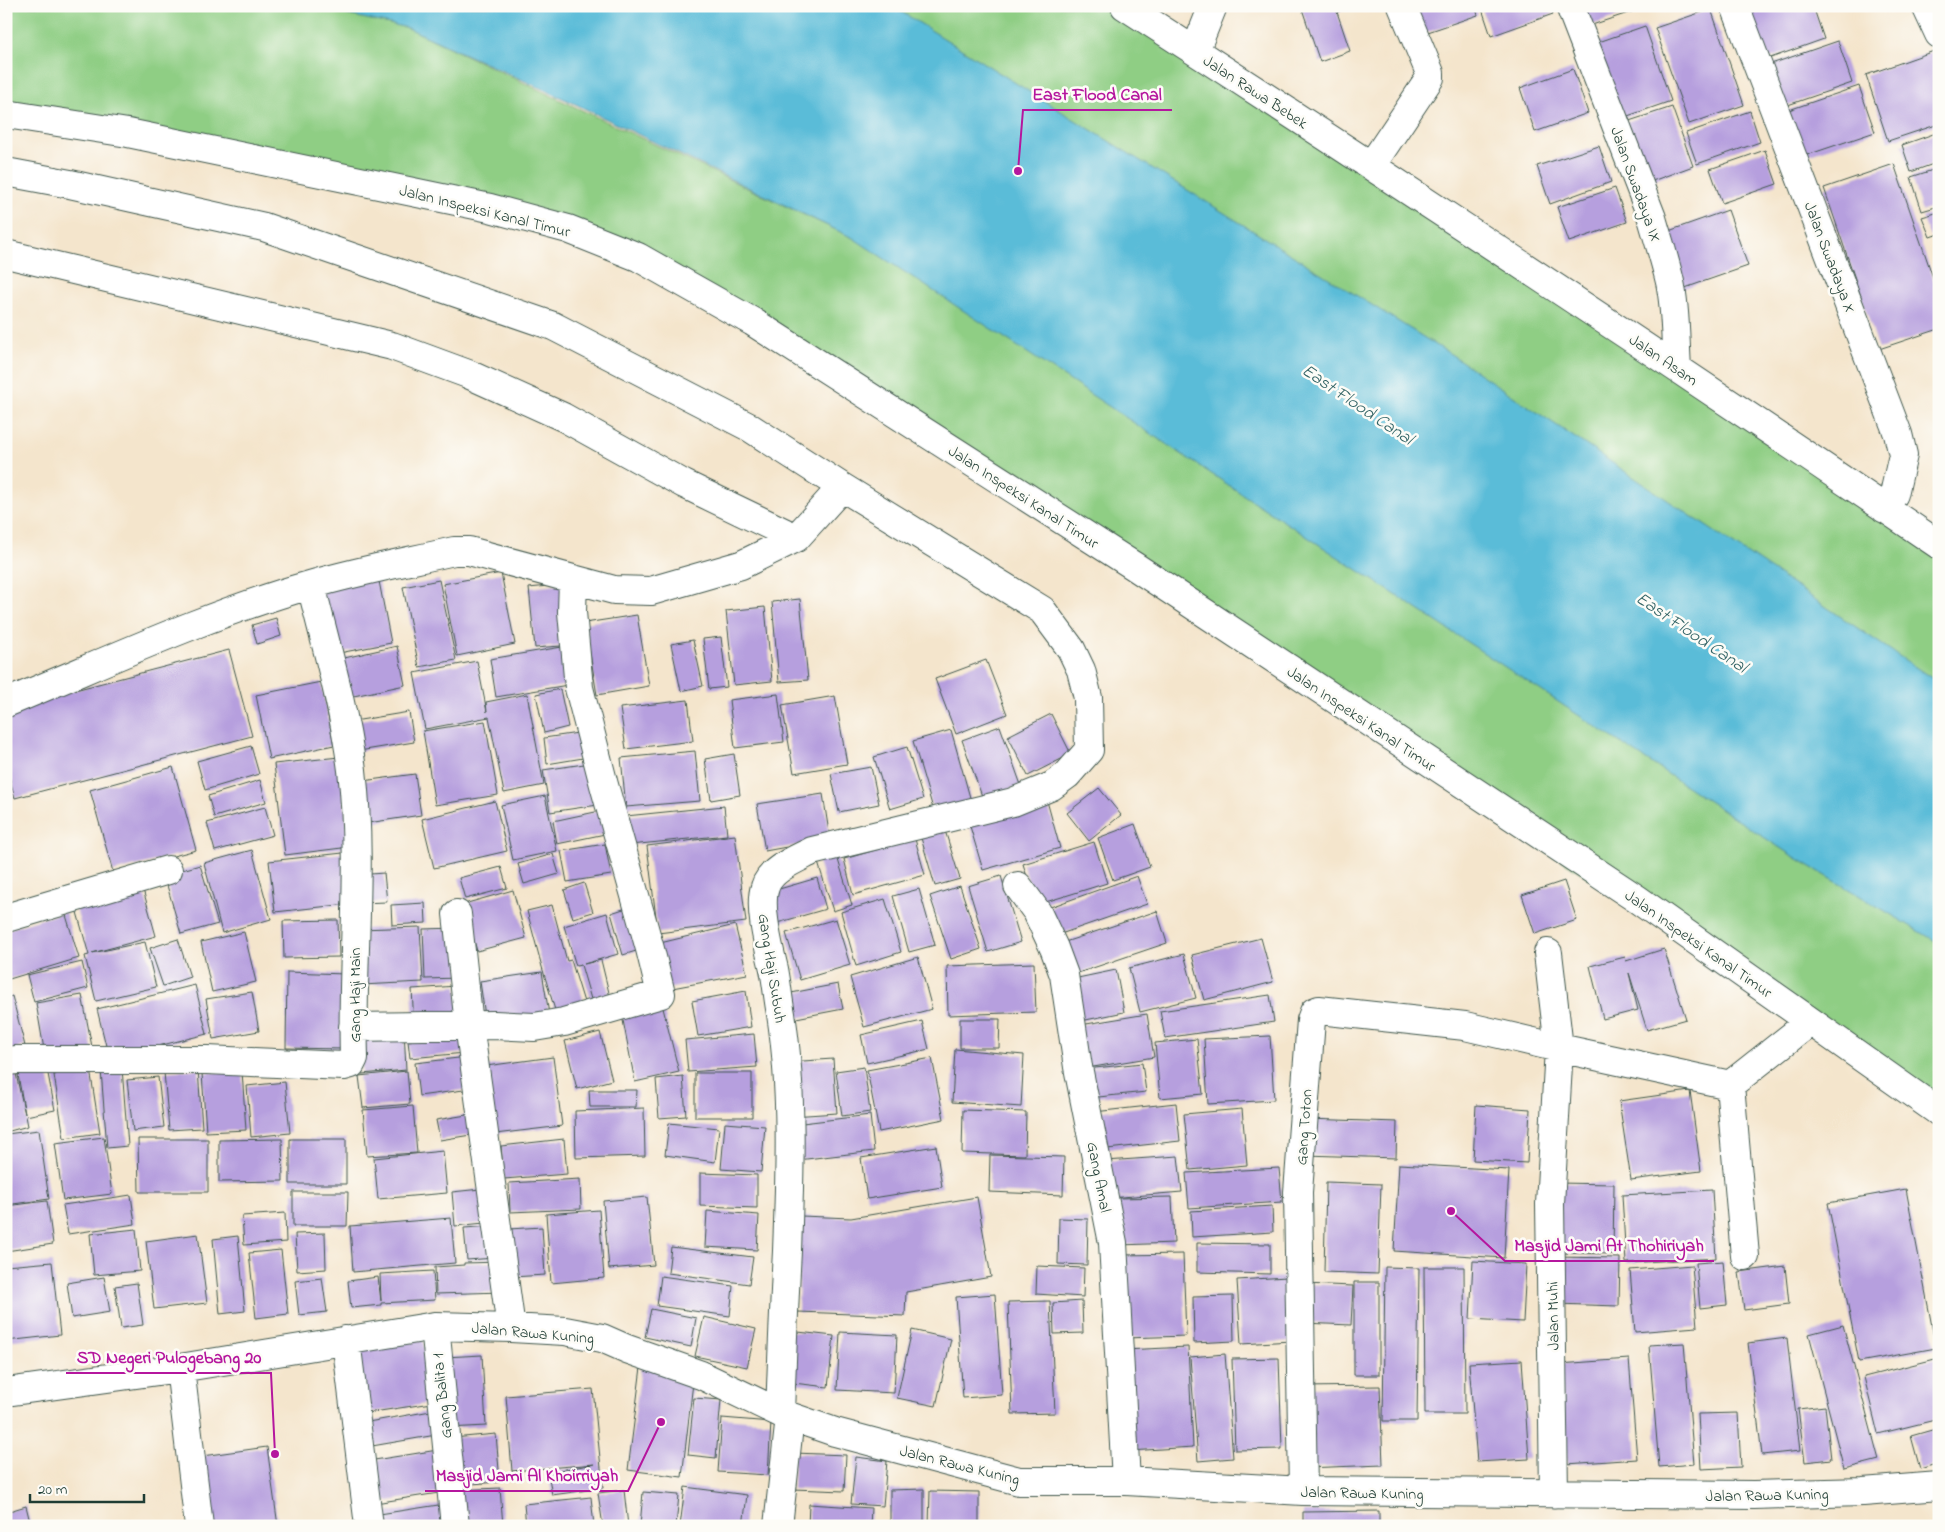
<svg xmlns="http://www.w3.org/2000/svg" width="1945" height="1532" viewBox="0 0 1945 1532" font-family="'Indie Flower',sans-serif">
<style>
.green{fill:#8fce84;stroke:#57865c}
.water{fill:#5abcd8;stroke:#3c7c86}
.building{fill:#b69fde}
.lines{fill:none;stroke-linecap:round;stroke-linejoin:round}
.minor-casing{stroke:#3f564b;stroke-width:30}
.minor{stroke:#fff;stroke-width:28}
.labels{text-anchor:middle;stroke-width:5;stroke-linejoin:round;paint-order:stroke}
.street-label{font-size:16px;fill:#1f3d34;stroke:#fdfcf7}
.water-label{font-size:18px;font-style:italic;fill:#316365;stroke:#fdfcf7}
.leader{fill:none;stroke:#b5179e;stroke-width:2}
.callout-dot{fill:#b5179e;stroke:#fdfcf7;stroke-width:2}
.callout-label{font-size:18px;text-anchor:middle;font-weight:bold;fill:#b5179e;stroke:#fdfcf7;stroke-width:5;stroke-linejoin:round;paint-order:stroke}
</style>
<rect width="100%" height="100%" fill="#fdfcf7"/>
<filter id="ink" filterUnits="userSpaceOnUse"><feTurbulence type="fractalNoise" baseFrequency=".02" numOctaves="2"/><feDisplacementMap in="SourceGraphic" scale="10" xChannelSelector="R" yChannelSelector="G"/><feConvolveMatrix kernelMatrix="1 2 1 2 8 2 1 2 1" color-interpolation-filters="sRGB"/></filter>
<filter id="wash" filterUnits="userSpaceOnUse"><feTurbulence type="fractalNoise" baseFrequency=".0096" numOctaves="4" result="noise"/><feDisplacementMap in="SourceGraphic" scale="20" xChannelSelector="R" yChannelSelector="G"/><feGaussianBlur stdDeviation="1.12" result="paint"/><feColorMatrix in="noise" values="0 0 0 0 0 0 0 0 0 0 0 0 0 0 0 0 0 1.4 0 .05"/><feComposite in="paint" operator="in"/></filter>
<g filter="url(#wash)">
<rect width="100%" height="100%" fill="#f4e5cc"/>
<path class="green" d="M6,6H308L408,28L853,238L1788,853L1939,943V1109L703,294L568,229L6,121Z
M892,6H1124L1939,545V683L1452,355Z"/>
<path class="water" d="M308,6H892L1452,355L1939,683V943L1788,853L853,238L573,103L408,28Z"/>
<g id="blocks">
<path class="building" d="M1301,6H1351L1337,12L1350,51L1320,62Z
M1412,6H1475L1478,15L1422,34Z
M1481,6H1550L1553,14L1491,36Z
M1572,6H1636L1637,10L1580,29Z
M1743,6H1813L1824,39L1762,61Z
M1711,9L1744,105L1689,124L1655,28Z
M1645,26L1671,101L1616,120L1590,45Z
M1838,41L1852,83L1785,106L1771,64Z
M1934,51L1939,66V124L1888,141L1866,75Z
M1573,69L1588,113L1535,132L1520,88Z
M1859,86L1875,132L1798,158L1783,112Z
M1672,107L1693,166L1644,184L1623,123Z
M1750,111L1760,142L1697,164L1686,133Z
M1939,132V162L1911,172L1902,145Z
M1599,146L1611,182L1550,204L1537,166Z
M1765,150L1777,184L1722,203L1710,169Z
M1894,164L1939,295V329L1879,349L1824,188Z
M1939,168V206L1922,211L1911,177Z
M1615,188L1627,222L1569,242L1557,207Z
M1728,210L1748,266L1682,289L1663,233Z
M1939,212V234L1930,237L1922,217Z
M501,573L515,644L457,656L443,584Z
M378,576L391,643L334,654L321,587Z
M439,580L456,660L419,667L403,587Z
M567,584L573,645L535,648L529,588Z
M800,599L808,680L779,682L772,602Z
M765,607L772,681L734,685L726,611Z
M637,615L649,686L597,695L585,623Z
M276,618L281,636L257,644L252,625Z
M721,637L727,687L709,689L703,639Z
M693,640L703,686L681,691L671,644Z
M397,646L405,685L349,697L340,659Z
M568,646L574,684L496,697L490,659Z
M229,650L252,736L15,798L6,765V708Z
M986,660L1007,714L956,734L935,679Z
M477,661L487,712L486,702L527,694L544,785L504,793L489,717L425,729L414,673Z
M321,682L334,745L269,759L256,695Z
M560,689L568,727L544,733L536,694Z
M778,694L784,742L735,748L729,700Z
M835,696L847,764L794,773L782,705Z
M688,700L693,741L626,749L620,708Z
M409,712L414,742L359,751L354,721Z
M1051,714L1071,754L1028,776L1008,736Z
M485,721L498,795L435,805L423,731Z
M1000,726L1021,785L983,799L962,740Z
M951,730L971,801L934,812L913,741Z
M585,732L589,757L547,764L544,738Z
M251,746L259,774L205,790L197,761Z
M907,747L923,799L890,809L874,757Z
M695,751L700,801L626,807L621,758Z
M734,754L740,795L711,800L705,759Z
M339,757L350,847L285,855L274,764Z
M591,763L598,805L550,812L543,770Z
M173,767L196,850L113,872L90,790Z
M871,767L879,804L839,812L831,774Z
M415,774L421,815L361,824L355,782Z
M260,780L266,802L214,817L208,796Z
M1099,788L1121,815L1089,841L1067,813Z
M823,794L830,839L765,851L757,804Z
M545,796L557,851L513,860L501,805Z
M495,801L507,851L434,868L422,819Z
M1047,801L1060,848L983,870L969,823Z
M724,806L727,835L630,845L626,816Z
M265,807L273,835L215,851L207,823Z
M600,811L605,834L557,844L553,821Z
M943,824L960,879L935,886L919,831Z
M1135,824L1150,867L1113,880L1098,838Z
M735,835L746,922L658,933L647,846Z
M915,839L925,875L853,895L844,859Z
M1094,842L1107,883L1036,905L1023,864Z
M605,844L611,875L567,882L561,851Z
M252,850L271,919L222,933L204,863Z
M835,850L852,905L833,911L816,856Z
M343,853L348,904L275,912L269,861Z
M553,854L559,874L524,884L518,864Z
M200,865L218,924L181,934L164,875Z
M501,867L507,888L465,899L459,878Z
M384,873L387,902L359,903L357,875Z
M1001,876L1021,942L988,952L968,886Z
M1137,876L1147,904L1052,937L1042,910Z
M817,878L826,909L777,923L769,892Z
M1564,881L1577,920L1535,934L1522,895Z
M584,883L593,912L573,918L564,890Z
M142,886L156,936L92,953L145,942L156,987L96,1001L85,956L89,955L75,905Z
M960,886L981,949L951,959L930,896Z
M919,889L935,945L909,952L893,896Z
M513,890L526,938L477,951L464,904Z
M885,899L901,952L856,966L841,912Z
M425,903L426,923L392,925L391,905Z
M552,905L567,961L571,960L587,1012L558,1020L542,967L527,911Z
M633,906L646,948L623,955L611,913Z
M1157,911L1167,943L1075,974L1065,942Z
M65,912L79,958L6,980V930Z
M607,913L618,954L584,964L601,960L611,1001L593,1006L581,965L576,966L564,926Z
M836,919L850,965L800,980L786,933Z
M338,920L339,957L284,958L283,921Z
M735,925L747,974L667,989L656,944Z
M420,927L423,982L361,985L359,929Z
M458,928L459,978L425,979L423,929Z
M244,932L256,982L212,992L201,942Z
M1261,938L1273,982L1204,1000L1192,955Z
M178,939L190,977L163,986L150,948Z
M1664,949L1686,1019L1647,1030L1629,973L1638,1010L1603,1019L1590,966L1625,957L1626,961Z
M1184,954L1196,998L1140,1012L1129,968Z
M918,957L932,1009L864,1027L850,977Z
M82,962L88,988L34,1002L27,975Z
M1034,963L1036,1012L948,1015L947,966Z
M1116,970L1124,1012L1081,1021L1073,979Z
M287,972L346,974L345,1049L286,1048Z
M542,972L549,1014L486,1023L480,981Z
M838,984L843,1009L791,1019L786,994Z
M195,985L207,1034L109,1058L97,1009Z
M457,986L460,1021L414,1024L412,989Z
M746,991L751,1027L698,1036L692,1001Z
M252,992L259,1031L213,1039L206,999Z
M82,995L93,1052L46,1061L36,1003Z
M1270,995L1274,1022L1165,1038L1160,1011Z
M12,996L25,1046L6,1051V998Z
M661,1000L679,1072L635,1082L621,1010Z
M1147,1014L1154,1057L1081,1069L1074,1026Z
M960,1019H1000L999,1048H960Z
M922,1021L929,1049L867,1063L861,1035Z
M404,1029L406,1070L362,1074L359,1031Z
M600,1032L612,1080L577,1089L565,1041Z
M754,1034L757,1067L688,1072L685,1040Z
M463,1035L465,1053L410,1058L408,1041Z
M1270,1036L1274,1100L1208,1104L1204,1039Z
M1197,1039L1203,1094L1160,1098L1155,1043Z
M955,1049L1024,1055L1021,1107L952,1102Z
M467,1057L471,1089L419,1096L415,1063Z
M553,1057L562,1126L495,1134L486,1066Z
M932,1058L944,1119L879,1132L867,1070Z
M833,1059L837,1113L792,1116L788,1062Z
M1142,1063L1146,1092L1089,1098L1086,1069Z
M14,1065L25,1114L18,1075L47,1069L55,1110L26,1116L28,1126L6,1132V1067Z
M864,1067L870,1112L842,1116L836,1071Z
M122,1068L128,1146L107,1148L101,1070Z
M90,1069L100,1133L64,1138L54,1075Z
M198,1069L202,1128L169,1130L164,1072Z
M242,1071L246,1130L206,1132L202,1073Z
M407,1071L410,1104L363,1108L359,1076Z
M695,1073H752V1117H695Z
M683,1076L686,1116L659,1118L656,1079Z
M158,1077L164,1127L133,1131L127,1080Z
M285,1082L290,1133L251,1137L247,1086Z
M589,1090H637L636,1107H590Z
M1690,1091L1701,1171L1631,1180L1619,1101Z
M1176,1103L1180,1141L1098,1150L1094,1112Z
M1476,1105L1530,1109L1527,1163L1473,1160Z
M413,1106L417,1153L367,1156L363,1110Z
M644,1108L645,1156L576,1158L575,1111Z
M1242,1109L1247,1165L1190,1170L1184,1114Z
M963,1110L1026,1112L1025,1155L962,1153Z
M479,1113L483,1133L440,1140L436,1120Z
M870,1115L874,1151L798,1160L794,1124Z
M1307,1119L1397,1122L1396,1158L1306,1155Z
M669,1123L719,1128L715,1162L665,1155Z
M725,1123L765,1126L761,1172L721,1169Z
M39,1130L49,1199L6,1205V1134Z
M104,1137L112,1194L63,1200L55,1143Z
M138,1139H208V1192H139Z
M282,1139L283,1181L219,1182V1140Z
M290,1139H346V1184H290Z
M564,1139L567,1174L504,1179L501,1146Z
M936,1146L942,1187L867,1199L861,1158Z
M443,1151L447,1193L378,1199L374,1158Z
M990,1155L1064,1157L1063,1195L989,1192Z
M1178,1156L1182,1192L1110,1198L1106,1161Z
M1399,1164L1509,1170L1504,1258L1394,1251Z
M1279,1168L1282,1202L1189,1208L1186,1173Z
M700,1173L757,1175V1208L700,1206Z
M580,1179L581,1209L510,1212L509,1183Z
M1326,1182L1381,1184L1378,1274L1324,1272Z
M1557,1183L1614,1184L1613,1254L1555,1253Z
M490,1188L494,1222L455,1226L452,1192Z
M1906,1189L1936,1348L1859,1362L1828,1203Z
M1712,1190L1716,1258L1626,1263L1622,1195Z
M293,1192H348L347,1226H293Z
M131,1195L135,1224L68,1234L63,1205Z
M647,1197L654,1265L609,1269L603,1201Z
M977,1197L991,1277L906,1292L905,1316L798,1312L801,1216L851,1218Z
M1172,1197L1174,1243L1120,1245L1118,1198Z
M47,1201L53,1244L6,1251V1206Z
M1272,1206L1273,1232L1192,1237L1191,1211Z
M599,1210L604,1278L551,1283L546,1214Z
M707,1211L759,1215L757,1250L705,1247Z
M285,1213L286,1242L244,1245L242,1216Z
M451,1218L455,1263L353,1272L350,1226Z
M1059,1218L1088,1219L1087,1265L1058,1264Z
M493,1226L495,1258L467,1260L464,1228Z
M542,1227L545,1275L512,1277L509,1229Z
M136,1229L140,1271L94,1275L90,1234Z
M325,1233L326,1269L297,1271L295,1234Z
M198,1234L207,1303L154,1309L146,1241Z
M238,1236L245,1311L220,1314L213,1239Z
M1197,1243L1270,1244V1274L1197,1272Z
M671,1247L753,1257L749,1284L668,1273Z
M281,1250L288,1314L256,1318L249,1253Z
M1183,1254L1186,1336L1125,1338L1122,1255Z
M1556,1257L1620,1258L1619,1306L1555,1304Z
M1473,1261L1526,1264L1523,1322L1470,1319Z
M1723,1261L1727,1305L1700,1308L1696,1263Z
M52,1262L60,1335L6,1341V1266Z
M502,1262L503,1292L436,1294L435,1267L464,1265V1263Z
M1692,1265L1697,1327L1635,1332L1630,1270Z
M1037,1266L1084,1268L1083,1297L1036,1294Z
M1785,1266L1789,1304L1744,1310L1739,1272Z
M1385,1267L1419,1268L1417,1421H1383Z
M1424,1267H1464L1465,1414H1425Z
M433,1271L435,1300L381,1303V1305L351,1308L348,1281L378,1277L381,1301L380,1274Z
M661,1276L733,1286L730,1316L657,1306Z
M104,1277L110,1312L72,1318L67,1283Z
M1287,1277L1291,1341L1241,1344L1237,1280Z
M322,1278L327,1312L299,1315L295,1281Z
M1354,1282H1379V1375H1354Z
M137,1283L143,1325L121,1328L115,1286Z
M1304,1284L1353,1286L1351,1325L1303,1323Z
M995,1294L1002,1395L963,1398L956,1297Z
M1233,1296L1234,1341L1194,1343L1193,1297Z
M1050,1301L1055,1413L1012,1414L1008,1302Z
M1082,1301L1083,1333L1054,1334L1053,1303Z
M651,1309L696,1318L691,1347L645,1337Z
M704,1317L756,1329L747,1367L695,1356Z
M1843,1325L1879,1460L1844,1469L1809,1334Z
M912,1330L951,1339L936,1406L897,1398Z
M789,1331L834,1336L828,1387L784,1382Z
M840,1332L897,1335L894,1393L837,1390Z
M1787,1338L1800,1451L1762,1455L1748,1343Z
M423,1340L432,1403L367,1413L357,1350Z
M1684,1343L1694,1464L1659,1467L1649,1345Z
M1188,1347L1193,1447L1130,1451L1124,1350Z
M1225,1354L1233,1458L1198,1461L1190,1357Z
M482,1355L486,1426L449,1428L445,1357Z
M1279,1358L1282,1449L1235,1450L1232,1359Z
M1939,1358V1419L1878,1434L1864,1377Z
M1629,1359L1637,1459L1567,1464L1559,1364Z
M1522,1360L1529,1459L1477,1462L1469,1363Z
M641,1367L694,1374L682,1477L628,1470Z
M1380,1386L1383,1465L1305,1468L1302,1387Z
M593,1389L603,1488L552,1495L548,1472L595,1464L512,1471L506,1396Z
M694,1398L721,1400L716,1458L688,1455Z
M1825,1406L1831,1459L1805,1462L1798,1409Z
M431,1411L436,1435L372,1446L368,1422Z
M1738,1413L1741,1467L1701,1469L1698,1414Z
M722,1418L771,1422L768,1475L718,1472Z
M1939,1428V1463L1920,1469L1911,1436Z
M496,1434L500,1482L457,1485L453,1438Z
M267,1447L278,1526H211L202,1456Z
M444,1449L451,1491L369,1504L362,1462Z
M794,1453L846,1455L844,1491L793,1489Z
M856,1457L887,1461L883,1506L851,1504Z
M685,1487L747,1495L743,1526H680Z
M500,1488L503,1526H459L457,1490Z
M924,1489V1526H890V1490Z
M624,1490L628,1526H603L598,1493Z
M930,1491L979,1492V1526H929Z
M643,1492L679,1495L676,1526H640Z
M591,1497L594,1526H526L524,1504Z
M445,1504L448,1526H375L373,1515Z
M809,1504L871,1508L870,1526H808Z
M26,1506L31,1526H6V1512Z
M1379,1511V1526H1303V1512Z"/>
</g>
</g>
<g filter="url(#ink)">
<use href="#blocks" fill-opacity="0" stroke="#3f564b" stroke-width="1"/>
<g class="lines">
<g class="minor-casing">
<path id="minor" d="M1125,6C1398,182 1670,362 1939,545
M1570,6L1652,218C1658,239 1665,260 1670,282C1676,310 1675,339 1677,368
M1735,6L1898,434L1903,455L1894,494L1885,509
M1926,6L1939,34
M1195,51L1213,6
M6,114L128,133L490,208L568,229L638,257L753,322L1134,566L1637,899L1939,1112
M1371,166L1430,78V73L1402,6
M6,172L70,184L264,227L553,326L749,427L842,487L1042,610L1071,649L1081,670L1088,698L1089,750L1067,775L1052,786L1013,802L812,851C797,859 770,869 765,887C758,907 769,948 774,969C777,984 778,999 781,1014C793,1092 790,1172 787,1251C784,1305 782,1359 780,1413
M6,254L392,346L468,374L563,417L684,484L796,538
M6,703C106,662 205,615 310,585C357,571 406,562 454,551H469L614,590L651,591L741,565L796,538L842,487
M1018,886L1037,912L1054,948L1064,975L1078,1067L1113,1243L1126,1481
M457,914L469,1025L511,1328
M6,918L168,870
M1548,953L1559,1048L1730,1085L1810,1022
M353,1027L494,1025L534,1027L564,1022L661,994L650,949L604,785L579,688L572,612L573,579
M6,1061L17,1060H207L344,1066L351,1064L354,1058C351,962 363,865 352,770C344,707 326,646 311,585
M1730,1085L1745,1256
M435,1326L455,1526
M346,1340L369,1526
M180,1368L199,1526
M6,1392L180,1368L435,1326L511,1328L565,1331L602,1338L627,1349L701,1375L780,1413L835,1432L1019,1481H1126L1303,1491L1754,1495L1863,1492L1939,1486
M1303,1491L1298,1192L1311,1020L1314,1012L1319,1010L1465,1026L1559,1048L1550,1204L1554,1494
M778,1526L790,1417"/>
</g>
<use href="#minor" class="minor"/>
</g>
</g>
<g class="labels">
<g class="street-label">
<text transform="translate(1256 91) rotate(33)" y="6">Jalan Rawa Bebek</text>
<text transform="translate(1637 184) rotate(70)" y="6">Jalan Swadaya IX</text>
<text transform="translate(485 210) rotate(14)" y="6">Jalan Inspeksi Kanal Timur</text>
<text transform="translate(1831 257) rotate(69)" y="6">Jalan Swadaya X</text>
<text transform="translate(1664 359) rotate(34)" y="6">Jalan Asam</text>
<text transform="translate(1024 496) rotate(33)" y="6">Jalan Inspeksi Kanal Timur</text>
<text transform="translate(1362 718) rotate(34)" y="6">Jalan Inspeksi Kanal Timur</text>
<text transform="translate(1699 943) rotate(35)" y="6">Jalan Inspeksi Kanal Timur</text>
<text transform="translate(773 968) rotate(81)" y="6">Gang Haji Subuh</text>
<text transform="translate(354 995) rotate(-90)" y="6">Gang Haji Main</text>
<text transform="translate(1303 1127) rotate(-86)" y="6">Gang Toton</text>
<text transform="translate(1100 1177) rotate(79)" y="6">Gang Amal</text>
<text transform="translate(1552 1316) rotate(-91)" y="6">Jalan Muhi</text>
<text transform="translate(533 1332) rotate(5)" y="6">Jalan Rawa Kuning</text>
<text transform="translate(441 1396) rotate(-96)" y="6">Gang Balita 1</text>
<text transform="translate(960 1464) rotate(14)" y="6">Jalan Rawa Kuning</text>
<text transform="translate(1362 1492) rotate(1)" y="6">Jalan Rawa Kuning</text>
<text transform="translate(1767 1494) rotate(-1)" y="6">Jalan Rawa Kuning</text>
</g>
<g class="water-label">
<text transform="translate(1358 404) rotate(34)" y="6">East Flood Canal</text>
<text transform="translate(1692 632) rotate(34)" y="6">East Flood Canal</text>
</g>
</g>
<path class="leader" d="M1018 171L1023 110H1172M1451 1211L1505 1261H1714M275 1454L271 1373H66M661 1422L628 1491H425"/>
<g class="callout-dot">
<circle cx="1018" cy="171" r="5"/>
<circle cx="1451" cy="1211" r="5"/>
<circle cx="275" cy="1454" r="5"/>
<circle cx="661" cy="1422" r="5"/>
</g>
<g class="callout-label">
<text x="1097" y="100">East Flood Canal</text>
<text x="1609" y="1251">Masjid Jami At Thohiriyah</text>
<text x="169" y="1363">SD Negeri Pulogebang 20</text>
<text x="527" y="1481">Masjid Jami Al Khoirriyah</text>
</g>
<rect width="1945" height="1532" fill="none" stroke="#fdfcf7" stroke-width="25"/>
<path d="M30 1494v8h114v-8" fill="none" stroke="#1f3d34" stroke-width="2.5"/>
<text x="38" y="1494" font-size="15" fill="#1f3d34" stroke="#fdfcf7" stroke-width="4" paint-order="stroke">20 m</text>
</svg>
